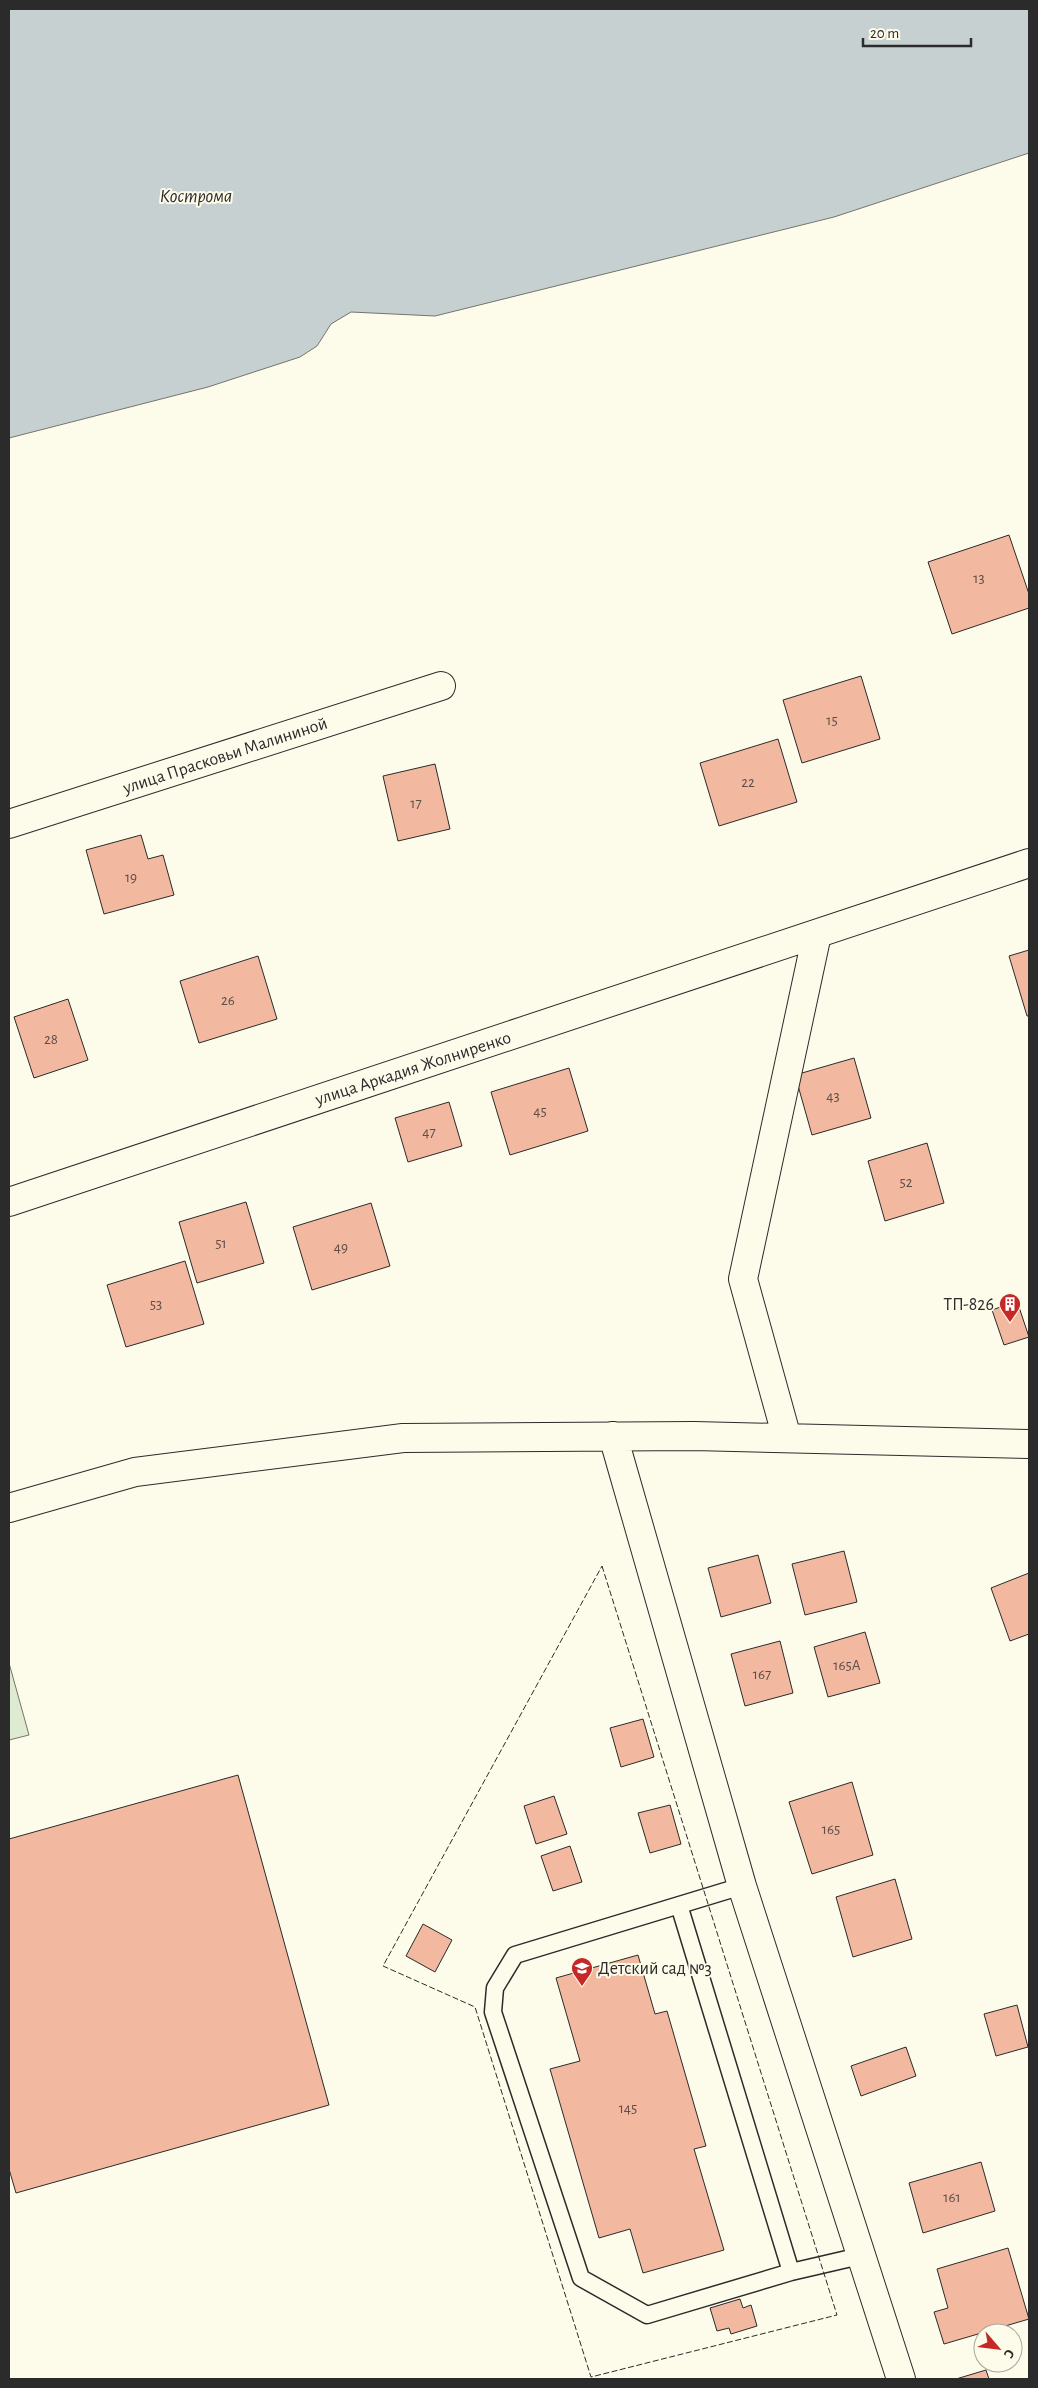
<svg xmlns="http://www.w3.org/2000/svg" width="1038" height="2388" viewBox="0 0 1038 2388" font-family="'Alegreya Sans',sans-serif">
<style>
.green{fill:#deebd1;stroke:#74746e}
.water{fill:#c7d0d0;stroke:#74746e}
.building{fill:#f2b8a0;stroke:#2b2b2b}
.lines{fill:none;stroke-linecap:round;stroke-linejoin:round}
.service-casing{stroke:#2b2b2b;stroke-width:19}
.minor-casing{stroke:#2b2b2b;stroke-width:30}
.service{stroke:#fdfbea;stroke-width:16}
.minor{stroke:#fdfbea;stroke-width:28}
.fence{stroke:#2b2b2b;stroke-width:1;stroke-dasharray:6 2.5;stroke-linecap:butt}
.labels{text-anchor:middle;stroke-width:4;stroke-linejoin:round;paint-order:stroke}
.number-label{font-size:15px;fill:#5d4e48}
.street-label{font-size:18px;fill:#2b2b2b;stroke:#fdfbea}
.poi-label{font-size:18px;fill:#2b2b2b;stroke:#fdfbea;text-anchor:end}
.water-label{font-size:19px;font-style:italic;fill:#2b2b2b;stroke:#fdfbea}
</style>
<rect width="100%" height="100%" fill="#fdfbea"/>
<path class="green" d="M9,1663L29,1735L9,1740Z"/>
<path class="water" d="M9,9H1029V153L834,217L435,316L351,312L331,324L317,346L300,357L208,387L9,438Z"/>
<path class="building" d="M1009,535L1029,594V608L952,634L928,562Z
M861,676L880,739L802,763L783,700Z
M778,739L797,802L719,826L700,763Z
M435,764L450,829L398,841L383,776Z
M141,835L148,859L163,855L174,895L104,914L86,850Z
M1029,950V1016H1027L1009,956Z
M258,956L277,1019L199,1043L180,981Z
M68,999L88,1060L34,1078L14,1017Z
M854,1058L871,1118L812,1135L795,1075Z
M569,1068L588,1131L510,1155L491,1092Z
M449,1102L462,1146L408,1162L395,1118Z
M927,1143L944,1203L885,1221L868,1161Z
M246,1202L264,1263L197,1283L179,1222Z
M371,1203L390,1266L312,1290L293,1227Z
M185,1261L204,1324L126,1347L107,1285Z
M1017,1301L1029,1337L1004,1345L992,1310Z
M844,1551L857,1602L805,1615L792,1564Z
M758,1555L771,1603L721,1617L708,1568Z
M1029,1573V1634L1010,1641L991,1588Z
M865,1632L880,1683L828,1697L814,1647Z
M780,1641L793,1693L745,1706L731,1654Z
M643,1719L654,1757L621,1767L610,1728Z
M238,1775L329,2105L16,2193L9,2169V1839Z
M852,1782L873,1855L812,1874L789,1802Z
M554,1796L567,1834L536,1844L524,1806Z
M670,1805L681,1844L650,1853L638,1813Z
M570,1846L582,1882L553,1891L541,1856Z
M895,1879L912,1939L853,1957L836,1897Z
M423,1924L452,1940L435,1972L406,1956Z
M638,1955L655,2014L667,2011L706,2146L694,2149L724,2250L643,2273L630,2229L599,2238L550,2069L580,2061L556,1978Z
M1017,2005L1028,2047L996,2056L984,2014Z
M906,2047L916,2076L861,2096L851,2066Z
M981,2162L995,2211L923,2233L909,2183Z
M1008,2248L1029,2319L944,2344L934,2312L948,2308L937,2269Z
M740,2299L743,2308L751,2305L757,2326L731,2334L729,2328L717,2331L710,2308Z
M986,2370L989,2379H956Z"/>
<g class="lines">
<g class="service-casing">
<path id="service" d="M742,1886L515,1955L495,1988L493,2012L581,2278L647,2315L791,2272L860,2256
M679,1905L791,2272"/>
</g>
<g class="minor-casing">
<path id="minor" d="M9,824L441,686
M9,1202L1029,863
M613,1436L742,1886L901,2379
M787,1438L743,1279L817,934
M9,1508L135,1472L403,1438L694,1436L1029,1444"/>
</g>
<use href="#service" class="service"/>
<use href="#minor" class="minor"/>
<path class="fence" d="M602,1566L837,2315L591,2377L475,2007L383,1966Z"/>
</g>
<defs>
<g id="building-pin" transform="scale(1.125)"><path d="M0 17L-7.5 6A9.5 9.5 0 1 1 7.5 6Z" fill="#c62828" stroke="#fdfbea"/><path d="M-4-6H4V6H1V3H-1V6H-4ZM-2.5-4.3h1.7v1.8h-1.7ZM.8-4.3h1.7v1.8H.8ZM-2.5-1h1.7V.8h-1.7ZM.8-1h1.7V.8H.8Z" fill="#fff"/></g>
<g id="school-pin" transform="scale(1.125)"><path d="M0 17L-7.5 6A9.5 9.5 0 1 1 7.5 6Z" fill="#c62828" stroke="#fdfbea"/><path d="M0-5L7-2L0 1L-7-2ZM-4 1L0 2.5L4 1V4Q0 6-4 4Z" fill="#fff"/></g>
</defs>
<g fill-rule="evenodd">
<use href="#building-pin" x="1010" y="1304"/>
<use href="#school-pin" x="582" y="1968"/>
</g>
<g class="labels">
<g class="number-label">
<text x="979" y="583">13</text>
<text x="832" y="725">15</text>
<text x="748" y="787">22</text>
<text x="416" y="808">17</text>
<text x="131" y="882">19</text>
<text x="228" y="1005">26</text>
<text x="51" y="1044">28</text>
<text x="833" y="1101">43</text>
<text x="540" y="1116">45</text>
<text x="429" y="1137">47</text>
<text x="906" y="1187">52</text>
<text x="221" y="1248">51</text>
<text x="341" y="1252">49</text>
<text x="156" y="1309">53</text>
<text x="847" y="1670">165А</text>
<text x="762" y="1679">167</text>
<text x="831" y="1834">165</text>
<text x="628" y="2113">145</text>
<text x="952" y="2202">161</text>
</g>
<g class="street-label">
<text transform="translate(225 755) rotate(-18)" y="6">улица Прасковьи Малининой</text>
<text transform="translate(413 1068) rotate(-18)" y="6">улица Аркадия Жолниренко</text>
</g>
<g class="poi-label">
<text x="994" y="1310">ТП-826</text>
<text x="598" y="1974" text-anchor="start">Детский сад №3</text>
</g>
<g class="water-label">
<text x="196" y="202">Кострома</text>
</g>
</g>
<rect width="1038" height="2388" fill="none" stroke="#2b2b2b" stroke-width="20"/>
<g transform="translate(998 2348) rotate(118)"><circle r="24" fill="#fdfbea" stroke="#a9a89e"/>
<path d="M0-4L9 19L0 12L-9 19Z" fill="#c62828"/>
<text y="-8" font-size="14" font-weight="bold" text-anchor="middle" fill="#2b2b2b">С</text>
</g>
<path d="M863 38v8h108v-8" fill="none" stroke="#2b2b2b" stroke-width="2.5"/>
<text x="870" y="38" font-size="15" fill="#2b2b2b" stroke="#fdfbea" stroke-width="4" paint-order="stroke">20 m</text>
</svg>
